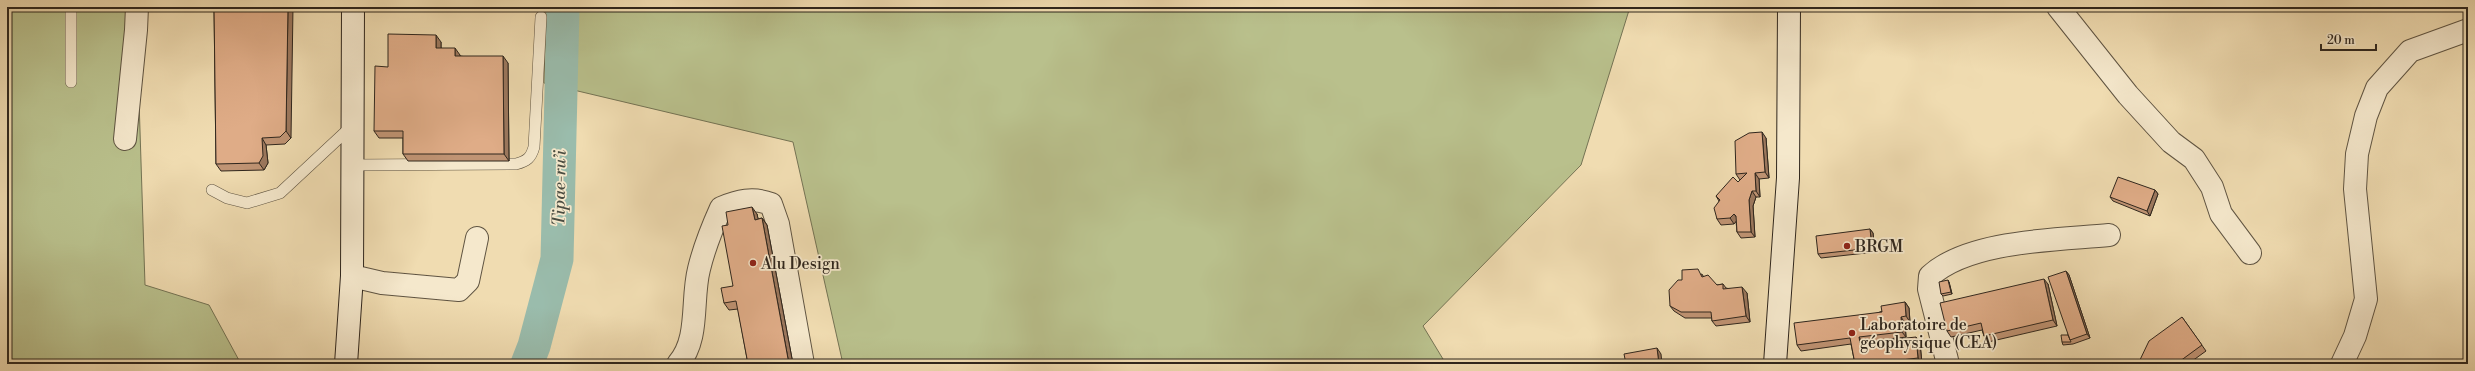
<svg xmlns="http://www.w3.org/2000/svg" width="2475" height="371" viewBox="0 0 2475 371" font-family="'Libre Bodoni',serif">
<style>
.green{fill:#b9c08c;stroke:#747354}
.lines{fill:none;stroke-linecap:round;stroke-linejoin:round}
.river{stroke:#9abcac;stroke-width:33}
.lane-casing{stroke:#5f5442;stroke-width:12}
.street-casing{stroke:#5f5442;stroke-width:24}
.secondary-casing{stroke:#2f261d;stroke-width:24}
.lane{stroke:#f5e8cc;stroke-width:11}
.street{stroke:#f5e8cc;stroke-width:22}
.secondary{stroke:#f5e8cc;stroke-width:22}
.wall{fill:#c09474;stroke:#2f261d}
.shaded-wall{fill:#9c785e;stroke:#2f261d}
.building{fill:#dfac87;stroke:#2f261d}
.poi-dot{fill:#8f2418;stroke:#f5e8cc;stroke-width:1.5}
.labels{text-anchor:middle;stroke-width:3.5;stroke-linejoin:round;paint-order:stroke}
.poi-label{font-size:16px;fill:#2f261d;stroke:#f5e8cc;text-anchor:start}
.water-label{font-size:17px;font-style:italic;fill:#4a4c41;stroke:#f5e8cc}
</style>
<rect width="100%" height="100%" fill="#f0dcb1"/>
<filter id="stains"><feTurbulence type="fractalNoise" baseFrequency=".005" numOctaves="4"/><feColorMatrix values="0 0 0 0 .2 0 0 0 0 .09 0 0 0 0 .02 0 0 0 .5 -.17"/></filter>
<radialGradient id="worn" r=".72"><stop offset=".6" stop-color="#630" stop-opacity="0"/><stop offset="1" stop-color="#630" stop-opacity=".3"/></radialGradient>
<path class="green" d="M7,7H136L145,285L209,305L241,364H7Z
M546,7H1630L1581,165L1423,326L1446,364H843L793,142L544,83Z"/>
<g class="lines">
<path class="river" d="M527,364L534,346L557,259L563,7"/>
<g class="lane-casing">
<path id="lane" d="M71,82V7
M352,165L516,164C527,161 531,158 534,147L541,17
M212,190L227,198L247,203L280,193L353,125"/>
</g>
<g class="street-casing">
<path id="street" d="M2058,7L2128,95L2171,142L2194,159L2212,187L2221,214L2250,253
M125,139L136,30L137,7
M352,276L382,283L459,290L468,281L477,238
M678,364C700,339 691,300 699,269C704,248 712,228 721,208C738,201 753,197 771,204L778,224L803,364
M1948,364L1929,289L1930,276C1969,240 2057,240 2109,235
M2342,364L2355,336L2366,299L2355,189L2357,154L2366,116L2377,88L2410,51L2468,30"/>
</g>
<g class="secondary-casing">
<path id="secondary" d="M346,364L352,276L353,7
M1775,364L1788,178L1789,7"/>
</g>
<use href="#lane" class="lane"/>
<use href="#street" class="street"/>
<use href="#secondary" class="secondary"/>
</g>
<path class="wall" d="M214,7L291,138L285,144L266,145L268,163L264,170L221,171L216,164Z
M420,7H462V8L421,9Z
M441,42V48L460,55V56L508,63L509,161H408L403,154V138H379L374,131Z
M1766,138L1769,178L1759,179L1760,197H1756L1753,206L1755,237L1741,238L1737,232L1736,221L1734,224L1721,225L1717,219L1719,201L1716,196L1738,182L1740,180L1736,174Z
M2155,190L2158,194L2150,216L2113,201L2110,197Z
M757,214L758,219L762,218L767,225L793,364H748L738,309L729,310L724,303L733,286Z
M1870,229L1873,233L1875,252L1821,258L1818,254Z
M2066,271L2069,275L2090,338L2073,344L2063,345L2062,342L2068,335Z
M1702,274L1703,276L1717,285L1723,284L1726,288L1747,293L1750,322L1716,326L1712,321V318H1685L1674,311L1670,306L1682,280Z
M1949,282L1952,294L1943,296L1941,294Z
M2048,284L2057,326L1988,342L1984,336L1982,330L1951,337L1947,331Z
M1905,302L1909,308L1910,322L1905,323L1906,337L1869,342L1920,343L1922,364H1855L1851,344L1801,351L1797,345Z
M2182,317L2206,351L2188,364H2138Z"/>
<path class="shaded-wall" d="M288,7H293L291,138L286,131Z
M436,35L441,42V55L436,48Z
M455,48L460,55V63L455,56Z
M503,56L508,63L509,161L504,154Z
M1762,132L1766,138L1769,178L1765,172Z
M262,138L266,145L268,163L264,170L259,163Z
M1755,173L1759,179L1760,197L1756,191Z
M2155,190L2158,194L2150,216L2147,211Z
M1752,191L1756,197L1753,206L1755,237L1751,232L1749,200Z
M752,207L757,214L760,227L755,220Z
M1734,214L1738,219L1734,224L1730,218Z
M762,218L767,225L793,364H789Z
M1870,229L1873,233L1875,252L1872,248Z
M2066,271L2069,275L2090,338L2087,334Z
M2044,279L2048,284L2057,326L2053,320Z
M1948,280L1949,282L1952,294L1951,292Z
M1742,287L1747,293L1750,322L1746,316Z
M1905,302L1909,308L1910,322L1906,316Z
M1901,317L1905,323L1906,337L1902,332Z
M1859,337L1863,343H1860Z
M1916,337L1920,343L1922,364L1918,358Z
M1657,348L1661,354L1662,364H1659Z"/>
<path class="building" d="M214,7H288L286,131L280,137L262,138L263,156L259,163L216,164Z
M388,34L436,35V48H455V56H503L504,154H403V131H374L375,66L388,67Z
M1762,132L1765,172L1755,173L1756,191H1752L1749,200L1751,232H1737L1736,216L1734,214L1730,218L1717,219L1714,208L1720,200L1716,196L1733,177L1738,182L1747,173L1736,174L1735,141L1749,133Z
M2118,177L2155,190L2147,211L2110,197Z
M752,207L755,220L762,218L789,364H748L736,301L724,303L721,288L733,286L722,226L728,225L726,212Z
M1870,229L1872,248L1818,254L1816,236Z
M1698,269L1702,277L1708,275L1717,285L1723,284V289L1742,287L1746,316L1712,321L1711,312H1681L1670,306L1669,290L1678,280H1682V270Z
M2066,271L2087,334L2070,340L2048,277Z
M2044,279L2053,320L1984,336L1981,323L1947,331L1940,303Z
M1948,280L1951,292L1941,294L1939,282Z
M1905,302L1906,316L1901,317L1902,332L1859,337L1860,343L1916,337L1918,358L1868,364H1855L1850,338L1797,345L1794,323L1882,312L1881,306Z
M2182,317L2202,345L2176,364H2138L2149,341Z
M2061,335H2068L2071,342H2062Z
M1657,348L1659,364H1626L1624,354Z"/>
<g class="poi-dot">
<circle cx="1847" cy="246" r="4"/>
<circle cx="753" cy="263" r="4"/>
<circle cx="1852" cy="333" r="4"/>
</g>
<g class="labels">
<g class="poi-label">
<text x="1855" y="252">BRGM</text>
<text x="761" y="269">Alu Design</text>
<text x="1860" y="330">Laboratoire de<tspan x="1860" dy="18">géophysique (CEA)</tspan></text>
</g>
<g class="water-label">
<text transform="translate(559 188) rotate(-89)" y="6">Tipae-ru’i</text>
</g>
</g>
<rect width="2475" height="371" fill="none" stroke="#f0dcb1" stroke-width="24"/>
<rect x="8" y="8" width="2459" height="355" fill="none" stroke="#2f261d" stroke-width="2"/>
<rect x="12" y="12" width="2451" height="347" fill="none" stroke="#2f261d"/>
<path d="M2321 44v6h55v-6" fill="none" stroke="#2f261d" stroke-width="2"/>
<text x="2327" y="44" font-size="12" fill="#2f261d" stroke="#f5e8cc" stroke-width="3" paint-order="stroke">20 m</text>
<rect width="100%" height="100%" filter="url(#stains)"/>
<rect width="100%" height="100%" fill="url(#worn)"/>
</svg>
